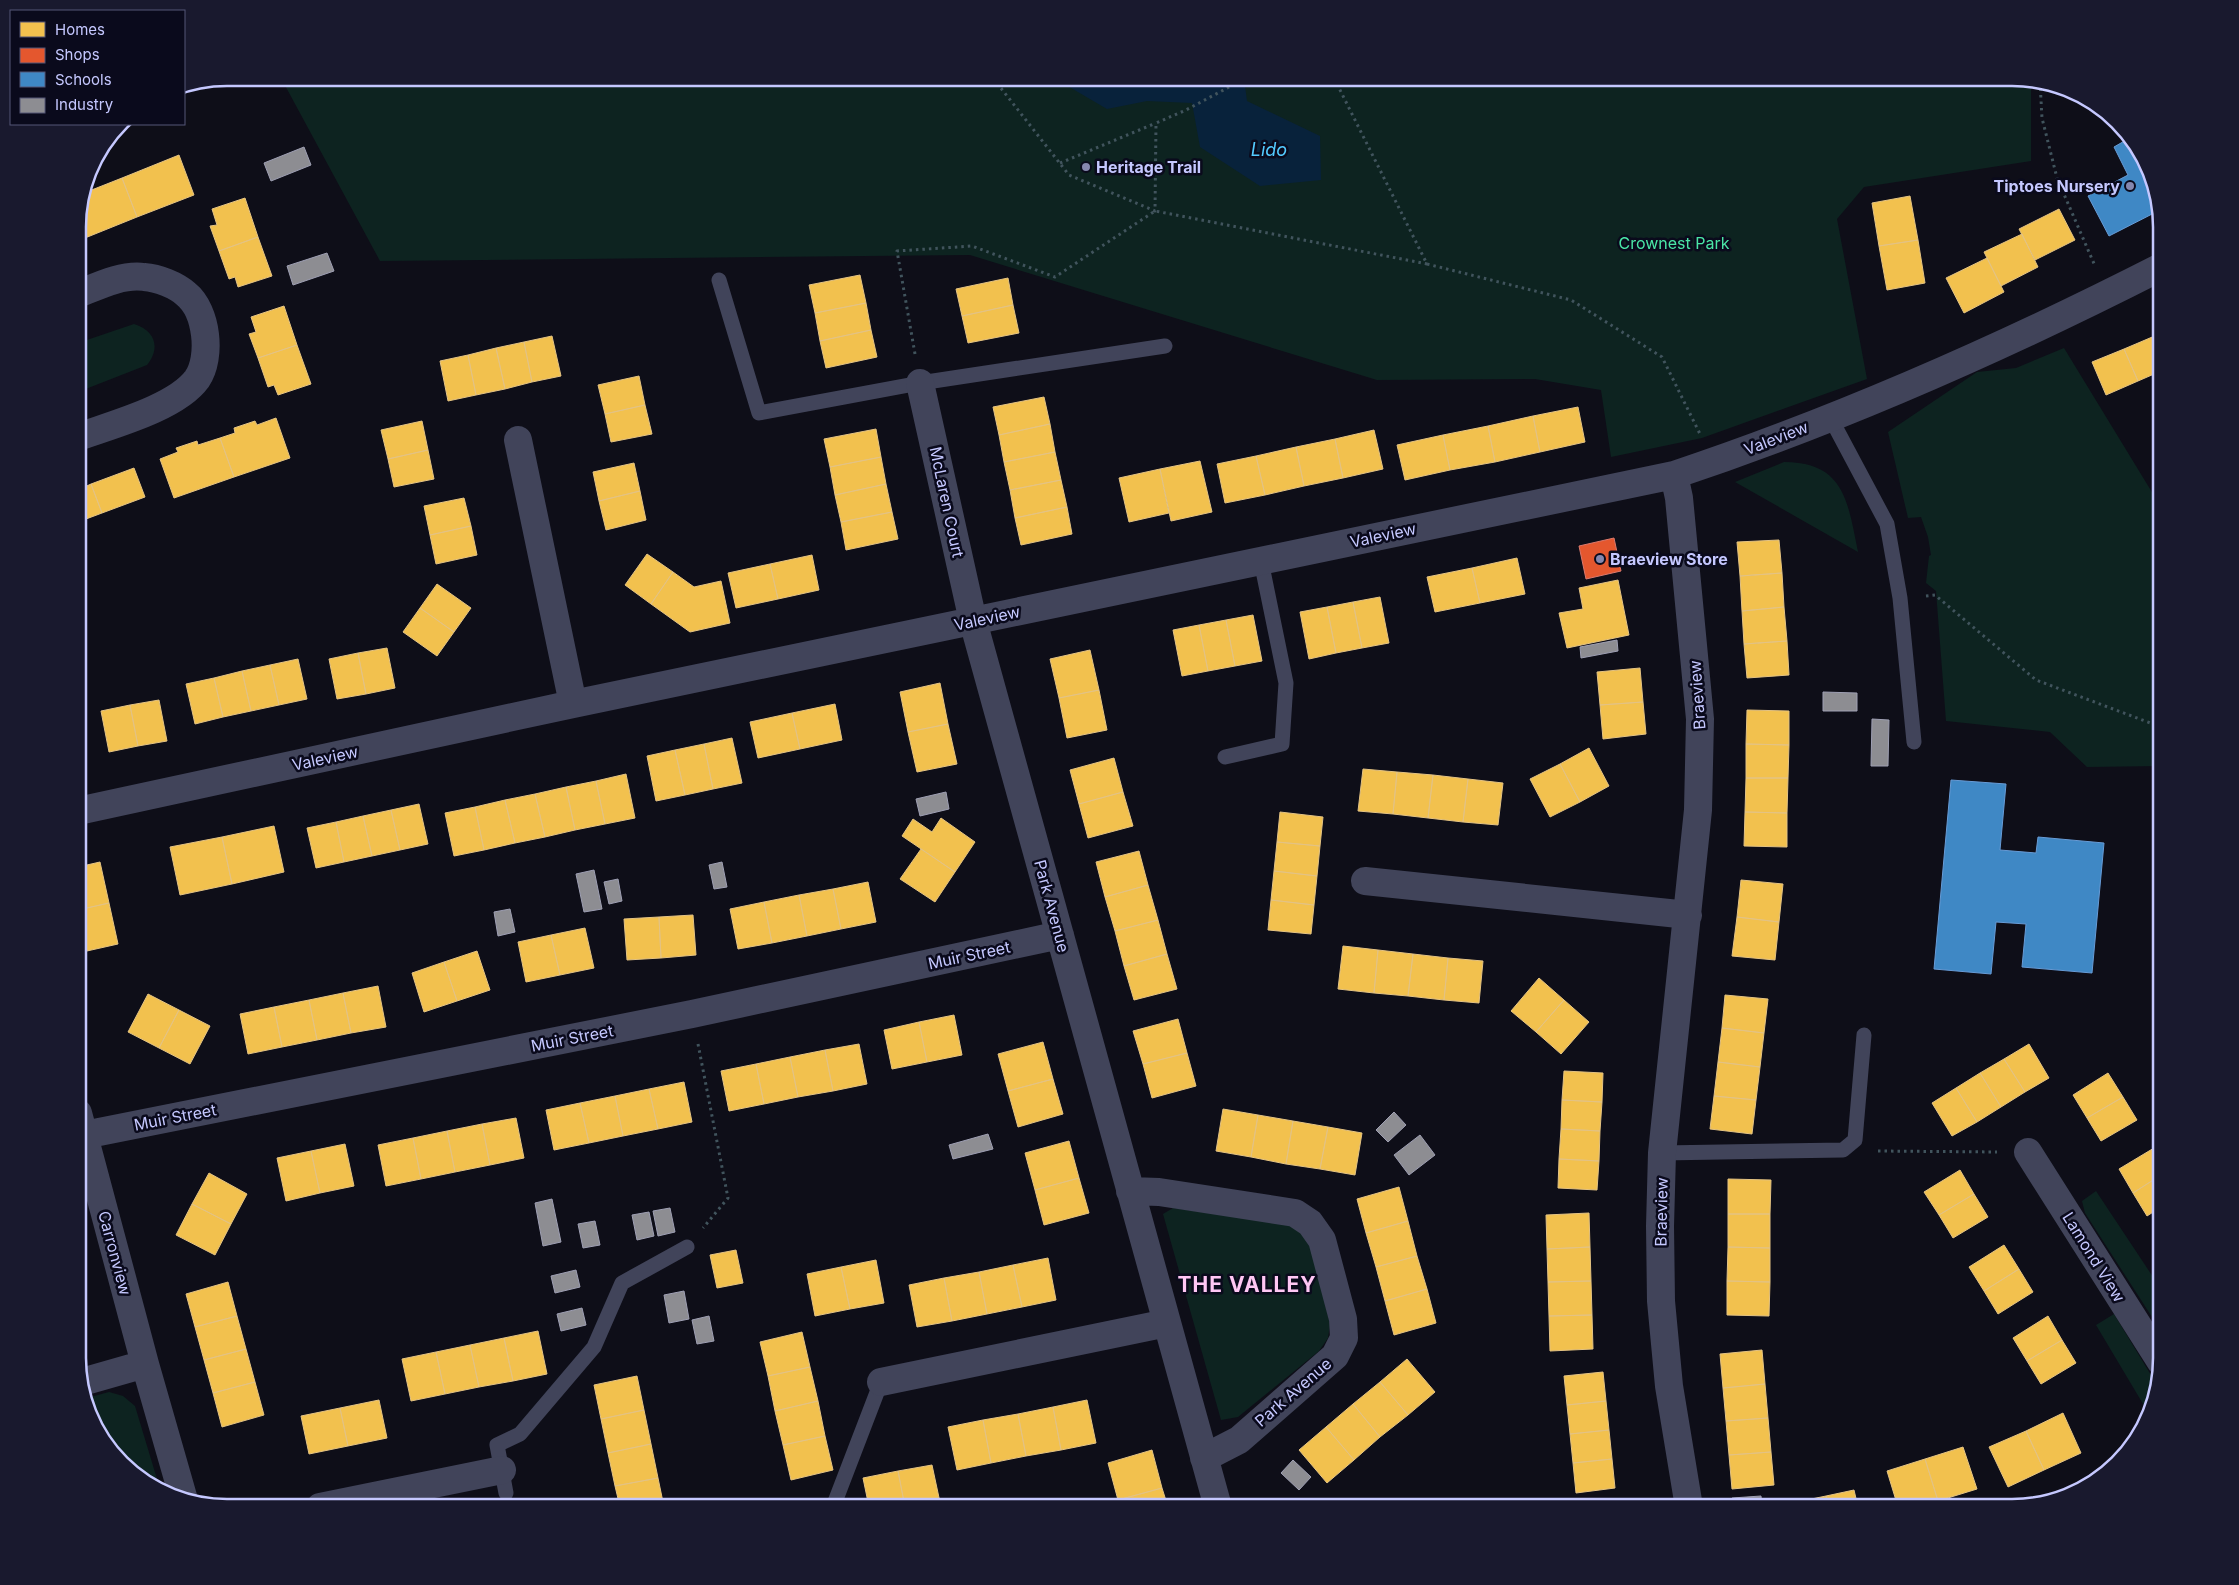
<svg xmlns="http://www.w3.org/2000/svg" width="2239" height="1585" viewBox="0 0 2239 1585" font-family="Inter,sans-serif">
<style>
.green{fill:#0d2320}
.water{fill:#08223b}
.homes{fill:#f2c14e;stroke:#e4c383}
.shops{fill:#e4572e;stroke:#db796d}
.schools{fill:#3f88c5;stroke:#679bd6}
.industry{fill:#8d8d92;stroke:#9e9fb3}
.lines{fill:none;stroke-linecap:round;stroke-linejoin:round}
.path{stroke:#41545d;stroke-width:3;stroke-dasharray:2.5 4;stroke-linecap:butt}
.service{stroke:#41445a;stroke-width:15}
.minor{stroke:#41445a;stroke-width:28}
.poi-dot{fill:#8587ae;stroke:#0a0a1c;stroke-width:2}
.labels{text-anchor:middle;stroke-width:5;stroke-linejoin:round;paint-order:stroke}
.poi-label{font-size:16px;font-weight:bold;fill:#c5c8ff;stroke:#0a0a1c;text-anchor:start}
.park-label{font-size:16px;fill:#4ae6a6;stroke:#0a0a1c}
.street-label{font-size:16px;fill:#c5c8ff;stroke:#0a0a1c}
.water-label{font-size:18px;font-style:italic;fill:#53cbff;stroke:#0a0a1c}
.district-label{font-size:21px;font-weight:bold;letter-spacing:1px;fill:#ffc7f4;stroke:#0a0a1c}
.rim{fill:none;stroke:#c5c8ff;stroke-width:2.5}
</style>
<rect width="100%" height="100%" fill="#0e0e18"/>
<path class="green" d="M281,78H2012L2031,81V161L1864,187L1837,219L1867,379L1702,438L1611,457L1601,390L1535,379L1377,380L970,255L380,261Z
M134,324C155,330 161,348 147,365L78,392V343Z
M2064,348L2161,507V766L2087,767L2050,732L1946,721L1936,591L1926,583L1929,556L1931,555L1928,537L1921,517L1908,518L1888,432L1977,372L2016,368Z
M1784,462C1845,462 1848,503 1858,552L1735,482Z
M2096,1191L2161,1289V1331L2085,1213L2082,1201Z
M1173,1208L1292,1225L1305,1235L1312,1249L1330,1324L1328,1338L1319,1351L1238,1417L1221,1420L1163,1214Z
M2114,1314L2157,1385L2153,1406L2149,1414L2096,1325Z
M109,1392L123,1396L135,1406L160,1489L136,1477L97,1432L87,1398Z"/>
<path class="water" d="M1054,78H1244L1247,101L1320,136L1321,180L1260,186L1200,147L1192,103L1147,101L1107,109Z"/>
<path class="homes" d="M179,155L194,195L137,217L122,178Z
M122,178L137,217L80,240L78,218L84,193Z
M1910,196L1918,240L1879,246L1872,203Z
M245,198L258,237L219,251L210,226L217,225L212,209Z
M2059,209L2075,240L2035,260L2019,229Z
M2022,234L2038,267L2001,286L1984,252Z
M258,237L272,276L238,287L235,277L229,279L219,251Z
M1918,240L1925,283L1887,290L1879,246Z
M1987,258L2004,292L1964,313L1946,278Z
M860,275L866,303L815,313L809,285Z
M1008,278L1013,305L962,316L956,289Z
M866,303L871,330L820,341L815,313Z
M1013,305L1019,333L968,343L962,316Z
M284,306L297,345L258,358L249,334L256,332L251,317Z
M871,330L877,357L826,368L820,341Z
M2157,335L2161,346V371L2138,381L2124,349Z
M552,336L561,376L532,382L524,342Z
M524,342L532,382L505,389L496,348Z
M297,345L311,384L278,395L274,385L268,387L258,358Z
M496,348L505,389L476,395L468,355Z
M2124,349L2138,381L2106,395L2092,362Z
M468,355L476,395L448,401L440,361Z
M639,376L645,405L605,414L598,385Z
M1044,397L1050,424L999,435L993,407Z
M645,405L652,434L611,442L605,414Z
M1578,407L1585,442L1540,452L1533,416Z
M1533,416L1540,452L1495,462L1488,426Z
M276,418L290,458L234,477L220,438L235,433L234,428L255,421L257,425Z
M422,421L428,450L388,459L381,430Z
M1050,424L1055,452L1004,462L999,435Z
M1488,426L1495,462L1450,470L1443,435Z
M876,429L881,457L830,467L824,439Z
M1374,430L1383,469L1343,478L1335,439Z
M1443,435L1450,470L1405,480L1397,445Z
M220,438L234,477L174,498L160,459L178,452L176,448L197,441L198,445Z
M1335,439L1343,478L1304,486L1296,447Z
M1296,447L1304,486L1265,495L1256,456Z
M428,450L434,479L394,487L388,459Z
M1055,452L1061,480L1010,490L1004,462Z
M1256,456L1265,495L1225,503L1217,464Z
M881,457L886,484L835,495L830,467Z
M1200,461L1212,512L1171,521L1160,469Z
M634,463L640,491L599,501L593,472Z
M134,468L145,497L102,513L91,484Z
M1160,469L1169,513L1129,522L1119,478Z
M1061,480L1067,507L1015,518L1010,490Z
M91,484L102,513L78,522V490Z
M886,484L892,512L841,522L835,495Z
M640,491L646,520L606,530L599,501Z
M464,498L471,526L430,535L424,506Z
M1067,507L1072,534L1021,545L1015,518Z
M892,512L898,539L846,550L841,522Z
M471,526L477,555L436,564L430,535Z
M1779,540L1782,573L1740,576L1737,542Z
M647,554L673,572L651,604L625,585Z
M812,555L819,590L778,599L770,564Z
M1517,558L1525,594L1480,603L1472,568Z
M770,564L778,599L736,608L728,573Z
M1472,568L1480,603L1435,612L1427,577Z
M673,572L694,587L721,581L730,623L690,632L651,604Z
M1782,573L1784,607L1742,611L1740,576Z
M1618,580L1629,635L1567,648L1559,613L1583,609L1579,588Z
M437,584L471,608L454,632L420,608Z
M1380,597L1389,643L1362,648L1353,602Z
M1353,602L1362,648L1336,653L1327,607Z
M1327,607L1336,653L1309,659L1300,612Z
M1784,607L1787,641L1744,644L1742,611Z
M420,608L454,632L437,656L403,632Z
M1253,615L1262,661L1235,666L1226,620Z
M1226,620L1235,666L1208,671L1199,625Z
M1199,625L1208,671L1182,676L1173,630Z
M1787,641L1789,675L1747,678L1744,644Z
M387,648L395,688L366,694L358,653Z
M1090,650L1099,690L1059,698L1050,659Z
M358,653L366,694L337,699L329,659Z
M298,659L307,699L279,705L270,665Z
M270,665L279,705L251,711L242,671Z
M1640,668L1643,702L1600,705L1597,672Z
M242,671L251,711L223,717L214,678Z
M214,678L223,717L195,724L186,684Z
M940,683L948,724L908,732L900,692Z
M1099,690L1107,730L1067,738L1059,698Z
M159,700L167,741L138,746L130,705Z
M1643,702L1646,734L1603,739L1600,705Z
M835,704L842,740L800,749L792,713Z
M130,705L138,746L109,752L101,711Z
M1747,710L1789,711V745L1746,744Z
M792,713L800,749L758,758L750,722Z
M948,724L957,764L917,772L908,732Z
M732,738L742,783L713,789L704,744Z
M704,744L713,789L685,795L675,750Z
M1746,744L1789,745L1788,778H1746Z
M1589,748L1609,786L1580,802L1560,764Z
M675,750L685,795L656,801L647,756Z
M1114,758L1123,792L1079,804L1070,770Z
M1560,764L1580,802L1550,817L1530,779Z
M1363,769L1397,772L1393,814L1358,811Z
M1397,772L1433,775L1428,818L1393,814Z
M626,774L635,818L605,824L596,781Z
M1433,775L1468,779L1463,822L1428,818Z
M1746,778H1788L1787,813L1745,812Z
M1468,779L1503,783L1498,825L1463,822Z
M596,781L605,824L575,830L566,787Z
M566,787L575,830L545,837L535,794Z
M1123,792L1133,826L1088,838L1079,804Z
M535,794L545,837L515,843L505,800Z
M505,800L515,843L484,850L475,807Z
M419,804L428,844L400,850L391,810Z
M475,807L484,850L454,856L445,813Z
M391,810L400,850L372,856L363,816Z
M1280,812L1323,817L1320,846L1277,842Z
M1745,812L1787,813V847L1744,846Z
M363,816L372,856L344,862L336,822Z
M941,818L975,842L955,872L902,836L913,819L932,832Z
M336,822L344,862L316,868L307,828Z
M274,826L284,872L232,884L222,837Z
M222,837L232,884L180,895L170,847Z
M1277,842L1320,846L1317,876L1274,871Z
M921,849L955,872L935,902L900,879Z
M1139,851L1148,885L1105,897L1096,862Z
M100,862L109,903L78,910V867Z
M1274,871L1317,876L1314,905L1271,900Z
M1741,880L1783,884L1779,922L1737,917Z
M868,882L876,922L841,929L833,889Z
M1148,885L1158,920L1115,931L1105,897Z
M833,889L841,929L807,936L799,895Z
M799,895L807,936L772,943L764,902Z
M1271,900L1314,905L1311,934L1268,930Z
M764,902L772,943L738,949L730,909Z
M109,903L118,944L78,953V910Z
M693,915L696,955L661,958L659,917Z
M659,917L661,958L627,960L624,919Z
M1737,917L1779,922L1775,960L1732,956Z
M1158,920L1167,954L1124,966L1115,931Z
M585,928L594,968L560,975L551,935Z
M551,935L560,975L526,982L518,942Z
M1343,946L1378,950L1374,993L1338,989Z
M1378,950L1413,954L1408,996L1374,993Z
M477,951L490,990L457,1001L444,962Z
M1167,954L1177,989L1134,1000L1124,966Z
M1413,954L1448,958L1444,1000L1408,996Z
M1448,958L1483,961L1479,1003L1444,1000Z
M444,962L457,1001L424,1012L412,973Z
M1539,978L1564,1000L1536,1032L1511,1011Z
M378,986L386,1027L351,1033L343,993Z
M343,993L351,1033L317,1040L309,1000Z
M148,994L179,1010L159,1048L128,1032Z
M1725,995L1768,999L1764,1033L1722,1028Z
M309,1000L317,1040L282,1047L274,1007Z
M1564,1000L1589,1022L1561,1054L1536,1032Z
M274,1007L282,1047L248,1054L240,1014Z
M179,1010L210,1026L190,1064L159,1048Z
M954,1015L962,1055L927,1062L919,1022Z
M1178,1019L1187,1053L1143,1064L1133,1031Z
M919,1022L927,1062L892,1069L884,1030Z
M1722,1028L1764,1033L1760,1067L1718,1062Z
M1043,1042L1053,1079L1008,1091L998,1054Z
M859,1044L867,1084L833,1091L825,1050Z
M2029,1044L2049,1078L2025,1092L2004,1059Z
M825,1050L833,1091L798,1097L790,1057Z
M1187,1053L1196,1086L1152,1098L1143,1064Z
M790,1057L798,1097L764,1104L756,1064Z
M2004,1059L2025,1092L2001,1107L1980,1073Z
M1718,1062L1760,1067L1756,1100L1714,1096Z
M756,1064L764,1104L729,1111L721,1071Z
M1564,1071L1603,1073L1602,1102L1562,1100Z
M1980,1073L2001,1107L1977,1122L1956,1088Z
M2108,1073L2123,1097L2087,1118L2073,1095Z
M1053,1079L1063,1114L1018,1127L1008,1091Z
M684,1082L692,1122L658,1129L649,1089Z
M1956,1088L1977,1122L1952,1136L1932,1103Z
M649,1089L658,1129L623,1136L615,1096Z
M615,1096L623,1136L589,1143L580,1103Z
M1714,1096L1756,1100L1752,1134L1710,1129Z
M2123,1097L2137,1120L2101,1141L2087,1118Z
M1562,1100L1602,1102L1600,1131L1561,1129Z
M580,1103L589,1143L554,1150L546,1110Z
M1223,1109L1258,1115L1251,1157L1216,1151Z
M1258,1115L1293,1121L1286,1164L1251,1157Z
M516,1118L524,1158L490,1165L482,1124Z
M1293,1121L1328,1127L1320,1169L1286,1164Z
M482,1124L490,1165L455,1172L447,1131Z
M1328,1127L1362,1133L1355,1175L1320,1169Z
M1561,1129L1600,1131L1599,1161L1559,1159Z
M447,1131L455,1172L421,1179L413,1138Z
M413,1138L421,1179L386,1186L378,1145Z
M1069,1141L1079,1178L1035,1190L1025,1153Z
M345,1144L354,1186L320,1193L311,1151Z
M2154,1148L2161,1160V1175L2133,1193L2119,1169Z
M311,1151L320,1193L286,1201L277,1158Z
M1559,1159L1599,1161L1597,1190L1558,1188Z
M1960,1170L1974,1194L1939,1215L1924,1192Z
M209,1173L247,1194L231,1224L192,1204Z
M2161,1175V1207L2147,1216L2133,1193Z
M1079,1178L1089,1213L1044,1225L1035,1190Z
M1728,1179L1771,1180L1770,1214H1728Z
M1399,1187L1408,1221L1366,1233L1357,1199Z
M1974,1194L1988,1217L1953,1238L1939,1215Z
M192,1204L231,1224L215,1255L176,1235Z
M1589,1213L1590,1247L1547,1249L1546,1215Z
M1728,1214H1770V1248L1728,1247Z
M1408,1221L1417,1256L1376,1267L1366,1233Z
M2004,1245L2019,1269L1984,1291L1969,1267Z
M1590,1247L1591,1281L1548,1282L1547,1249Z
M1728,1247L1770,1248V1282L1727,1281Z
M736,1250L743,1283L717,1288L710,1255Z
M1417,1256L1427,1289L1385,1301L1376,1267Z
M1048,1258L1056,1300L1022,1307L1013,1265Z
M876,1260L884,1303L850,1309L841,1267Z
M1013,1265L1022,1307L987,1314L979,1272Z
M841,1267L850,1309L815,1316L807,1274Z
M2019,1269L2033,1292L1998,1314L1984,1291Z
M979,1272L987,1314L952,1321L944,1278Z
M944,1278L952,1321L917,1327L909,1285Z
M1591,1281L1592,1315L1549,1316L1548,1282Z
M1727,1281L1770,1282L1769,1316L1727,1315Z
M228,1282L237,1316L195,1327L186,1294Z
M1427,1289L1436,1323L1394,1335L1385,1301Z
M1592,1315L1593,1349L1550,1351L1549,1316Z
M237,1316L246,1349L204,1360L195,1327Z
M2048,1316L2062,1340L2027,1361L2013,1338Z
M538,1331L547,1374L513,1381L504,1338Z
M802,1332L810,1367L768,1376L760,1342Z
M504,1338L513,1381L479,1387L470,1345Z
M2062,1340L2076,1363L2041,1384L2027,1361Z
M470,1345L479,1387L445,1394L436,1352Z
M246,1349L255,1382L213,1393L204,1360Z
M1762,1350L1765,1384L1723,1388L1720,1354Z
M436,1352L445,1394L411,1401L402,1359Z
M1407,1359L1435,1392L1408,1415L1380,1382Z
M810,1367L818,1401L775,1411L768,1376Z
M1603,1372L1606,1401L1567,1405L1564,1376Z
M637,1376L644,1410L601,1419L594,1385Z
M255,1382L264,1415L222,1427L213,1393Z
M1380,1382L1408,1415L1380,1437L1353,1404Z
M1765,1384L1768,1418L1726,1421L1723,1388Z
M379,1400L387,1438L348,1446L340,1408Z
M1087,1400L1096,1443L1061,1450L1053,1407Z
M818,1401L825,1436L783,1445L775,1411Z
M1606,1401L1609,1430L1570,1434L1567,1405Z
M1353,1404L1380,1437L1354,1460L1326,1427Z
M1053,1407L1061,1450L1026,1456L1018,1414Z
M340,1408L348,1446L309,1454L301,1416Z
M644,1410L651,1444L608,1453L601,1419Z
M2063,1413L2081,1453L2044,1470L2026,1431Z
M1018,1414L1026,1456L991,1463L983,1420Z
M1768,1418L1771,1452L1729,1455L1726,1421Z
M983,1420L991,1463L957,1470L948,1427Z
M1326,1427L1354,1460L1327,1483L1299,1450Z
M1609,1430L1612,1459L1573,1463L1570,1434Z
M2026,1431L2044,1470L2008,1487L1989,1447Z
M825,1436L833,1470L791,1480L783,1445Z
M651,1444L658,1478L615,1486L608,1453Z
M1963,1447L1977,1489L1938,1501L1925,1459Z
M1152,1450L1162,1488L1118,1500L1108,1463Z
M1771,1452L1774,1485L1732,1489L1729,1455Z
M1612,1459L1615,1488L1576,1493L1573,1463Z
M1925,1459L1938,1501L1917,1507H1898L1887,1471Z
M932,1465L941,1507H905L898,1471Z
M898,1471L905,1507H869L863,1478Z
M658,1478L664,1507H620L615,1486Z
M1162,1488L1168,1507H1120L1118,1500Z
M1854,1490L1858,1507H1828L1826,1496Z
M1826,1496L1828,1507H1798L1797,1502Z"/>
<path class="shops" d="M1614,538L1621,571L1586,579L1579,546Z"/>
<path class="schools" d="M2128,139L2146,161L2158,211L2109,236L2088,196L2128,175L2114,147Z
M1951,780L2006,784L2000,850L2036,853L2038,837L2104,843L2092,973L2022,967L2026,924L1996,922L1991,974L1934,969Z"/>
<path class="industry" d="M304,147L311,165L271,181L264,163Z
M327,253L334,271L293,285L287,266Z
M1617,640L1618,651L1581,658L1580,647Z
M1823,692L1857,693V711H1823Z
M1872,719L1889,720L1888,766H1871Z
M946,792L949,809L920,816L916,799Z
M722,862L727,887L714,889L709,865Z
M594,870L602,909L584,912L576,874Z
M618,879L622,901L609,904L604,882Z
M510,909L515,932L498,936L494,912Z
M1394,1112L1406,1125L1388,1142L1376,1130Z
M988,1134L993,1149L953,1159L949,1145Z
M1420,1135L1435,1155L1409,1175L1394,1155Z
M552,1199L561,1242L543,1246L535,1203Z
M670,1208L675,1232L658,1236L653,1211Z
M649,1212L654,1236L637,1240L632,1215Z
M595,1221L600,1245L583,1248L578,1224Z
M576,1270L580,1287L555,1293L551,1276Z
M684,1291L689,1319L669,1323L664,1295Z
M582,1308L586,1325L561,1331L557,1314Z
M709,1316L714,1341L697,1344L692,1320Z
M1293,1460L1311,1477L1299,1490L1281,1473Z
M1761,1496L1762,1507H1733L1732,1498Z"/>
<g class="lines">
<path class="path" d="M993,78L1069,175L1155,211L1156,123L1186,110L1246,78
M1334,78L1427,264L1571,300L1662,357L1700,434
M2040,82L2042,118L2057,178L2095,266
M1060,163L1156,123
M915,354L897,251L972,246L1055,277L1155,211L1427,264
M1926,596L1935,595L2036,680L2161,727
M698,1044L728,1198L703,1228
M1878,1151L1997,1152"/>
<path class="service" d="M719,280L759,413L920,383L1165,346
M1830,417L1887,524L1900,598L1914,742
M1225,757L1282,744L1286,683L1261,561
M1662,1153L1843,1150L1855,1140L1864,1035
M506,1493L497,1445L520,1434L594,1347L622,1283L687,1247
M833,1507L881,1382"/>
<path class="minor" d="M78,294C98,286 122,274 144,277C158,278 176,285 186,294C207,311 212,357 197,379C176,408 111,425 78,437
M920,383L973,621L1218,1507
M518,440L573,704
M1674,475L1679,498L1700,719L1698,810L1662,1153L1660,1226L1661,1301L1669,1386L1689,1507
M78,811L573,704L1674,475C1842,419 2004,347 2161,267
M1365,881L1688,915
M78,1113L145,1364L184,1500
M84,1135L692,1014L1060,935
M2028,1152L2161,1362
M1130,1191L1159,1192L1295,1213L1310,1223L1322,1240L1343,1319L1344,1338L1335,1356L1239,1440L1204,1458
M82,1382L145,1364
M881,1382L1167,1323
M320,1507L502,1470"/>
</g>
<g class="poi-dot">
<circle cx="1086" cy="167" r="5"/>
<circle cx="2130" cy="186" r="5"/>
<circle cx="1600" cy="559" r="5"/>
</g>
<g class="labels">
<g class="poi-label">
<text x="1096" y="173">Heritage Trail</text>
<text x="2120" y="192" text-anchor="end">Tiptoes Nursery</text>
<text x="1610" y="565">Braeview Store</text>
</g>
<g class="park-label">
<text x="1674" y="249">Crownest Park</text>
</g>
<g class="street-label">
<text transform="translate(1776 438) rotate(-21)" y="6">Valeview</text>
<text transform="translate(947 502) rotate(78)" y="6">McLaren Court</text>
<text transform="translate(1383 535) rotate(-12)" y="6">Valeview</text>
<text transform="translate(987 618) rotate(-12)" y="6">Valeview</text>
<text transform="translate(1697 695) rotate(-94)" y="6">Braeview</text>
<text transform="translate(325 758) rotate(-12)" y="6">Valeview</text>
<text transform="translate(1052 906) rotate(75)" y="6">Park Avenue</text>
<text transform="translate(969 955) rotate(-12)" y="6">Muir Street</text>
<text transform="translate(572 1038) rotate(-11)" y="6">Muir Street</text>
<text transform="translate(175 1117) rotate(-11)" y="6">Muir Street</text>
<text transform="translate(1661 1212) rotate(-89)" y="6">Braeview</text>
<text transform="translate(115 1253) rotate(75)" y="6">Carronview</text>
<text transform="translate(2094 1257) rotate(58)" y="6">Lamond View</text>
<text transform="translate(1293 1392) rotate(-41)" y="6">Park Avenue</text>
</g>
<g class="water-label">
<text x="1269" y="156">Lido</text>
</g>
<g class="district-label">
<text x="1247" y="1292">THE VALLEY</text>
</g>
</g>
<path d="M0 0H2239V1585H0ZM227 86H2012A141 141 0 0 1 2153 227V1358A141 141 0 0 1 2012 1499H227A141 141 0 0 1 86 1358V227A141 141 0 0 1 227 86Z" fill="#19192e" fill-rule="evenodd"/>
<path class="rim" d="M227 86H2012A141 141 0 0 1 2153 227V1358A141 141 0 0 1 2012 1499H227A141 141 0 0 1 86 1358V227A141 141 0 0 1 227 86Z"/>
<rect x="10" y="10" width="175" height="115" fill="#0a0a1c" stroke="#555677"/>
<rect x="20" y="22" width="25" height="15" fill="#f2c14e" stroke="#555677"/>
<text x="55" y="35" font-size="15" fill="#c5c8ff">Homes</text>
<rect x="20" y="48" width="25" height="15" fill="#e4572e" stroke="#555677"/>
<text x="55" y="60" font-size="15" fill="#c5c8ff">Shops</text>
<rect x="20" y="72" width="25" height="15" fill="#3f88c5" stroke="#555677"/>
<text x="55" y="85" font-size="15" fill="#c5c8ff">Schools</text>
<rect x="20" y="98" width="25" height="15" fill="#8d8d92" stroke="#555677"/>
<text x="55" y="110" font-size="15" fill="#c5c8ff">Industry</text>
</svg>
